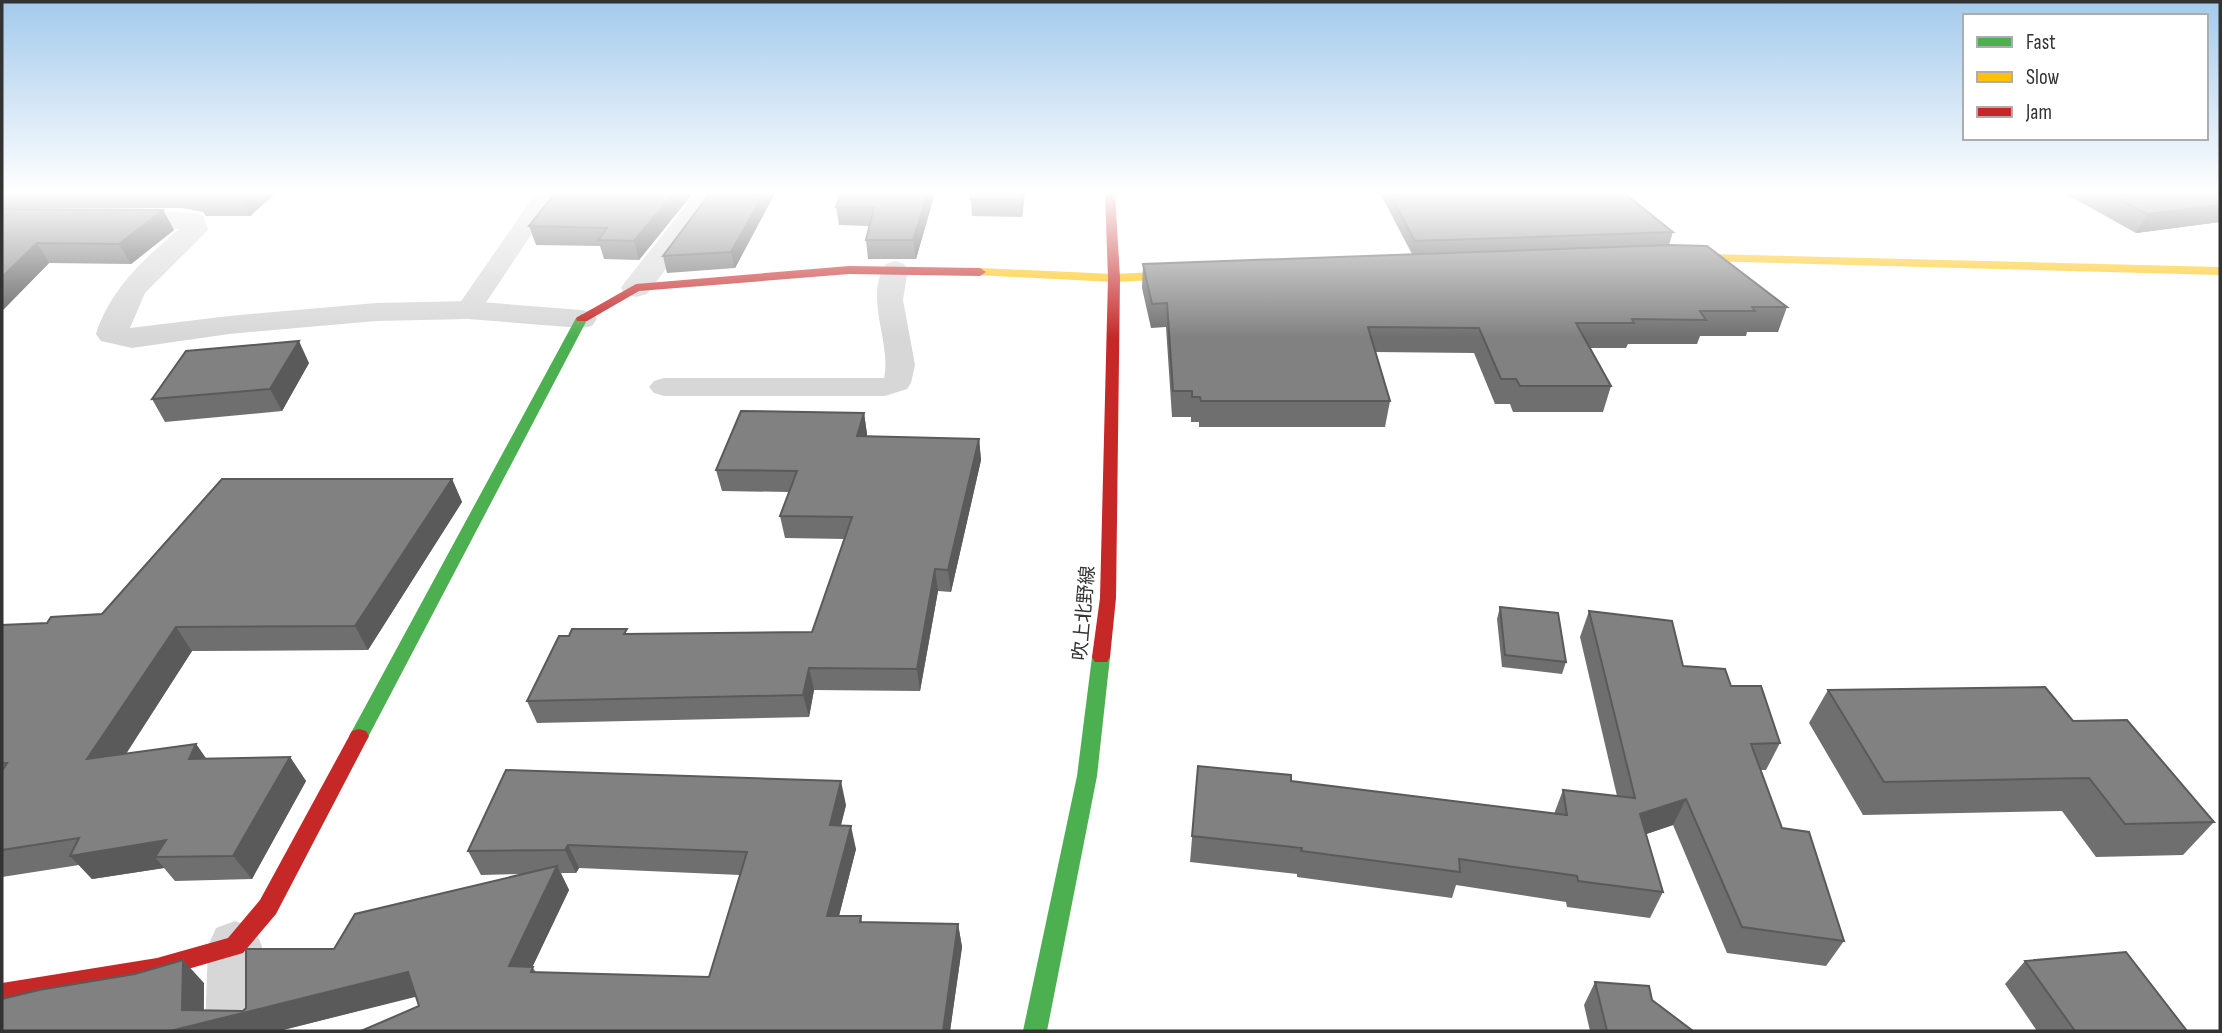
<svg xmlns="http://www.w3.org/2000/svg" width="2222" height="1033" viewBox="0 0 2222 1033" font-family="'Sofia Sans Condensed','Noto Sans JP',sans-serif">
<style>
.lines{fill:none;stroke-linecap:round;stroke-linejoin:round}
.lane{fill:#d7d7d7;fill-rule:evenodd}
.street{fill:#d7d7d7;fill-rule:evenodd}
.fast{fill:#4caf50;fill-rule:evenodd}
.slow{fill:#ffc107;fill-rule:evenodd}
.jam{fill:#c62828;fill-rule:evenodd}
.wall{fill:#6f6f6f;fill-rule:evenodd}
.shaded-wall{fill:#5a5a5a}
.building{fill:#818181;stroke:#5a5a5a;stroke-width:2}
.labels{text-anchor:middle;stroke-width:7;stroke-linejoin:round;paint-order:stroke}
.street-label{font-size:19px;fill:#333;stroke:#fff}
</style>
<rect width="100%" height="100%" fill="#fff"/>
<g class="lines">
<path class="lane" d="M536,193H559L477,316L468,318L459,316L455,310Z
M895,261L904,264L908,269L903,300L915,365L911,383L907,389L885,396H664L654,393L649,387L654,381L664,378H884C892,342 863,297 886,264Z"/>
<path class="street" d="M696,193H723L647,294L636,297L625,294L621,288L625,282Z
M116,210L193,213L203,215L208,230L145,293L130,328L229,316L376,303L468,301L581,310L592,312L597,319L592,326L581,328L468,319L376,321L229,334L132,348L101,341L96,334C111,288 143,260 179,229L106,224L102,218L106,212Z
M235,921L254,928L262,946L263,1031H205L208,946L216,928Z"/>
<path class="fast" d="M582,314L588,318L366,741L359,743L352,741L349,736L352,731L576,318Z
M1101,650L1107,652L1110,657L1097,776L1047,1031H1023L1077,776L1092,657L1095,652Z"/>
<path class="slow" d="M1669,253L2220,267V275L1665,260L1663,257Z
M980,268L1114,274L1196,270L1202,274L1196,278L1114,282L976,275V269Z"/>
<path class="jam" d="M1105,193H1115L1120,278L1116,598L1110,657L1107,662H1095L1092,657L1100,598L1108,278Z
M849,266L980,268L986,272L980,276L849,274L639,291L587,321H577L576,318L636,284Z
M359,729L366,731L369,736L276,914L243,953L157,978L2,1005V983L157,958L228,938L260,900L352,731Z"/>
</g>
<path class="wall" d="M2,193H276L250,216H206L203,212L182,208H2Z
M555,193H693L639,260L604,259L600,246L536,245L529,226Z
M841,193H935L916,259H868L866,240L869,226L839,225L836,207Z
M1025,193L1022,217L972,216L971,199Z
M1380,193H1624L1673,232L1669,245L1787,307L1778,332H1747L1746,336H1700L1697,344H1628L1626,348H1590L1611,386L1603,412H1513L1510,404H1495L1474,353L1375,352L1390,401L1385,427H1199V422H1191V417H1172L1166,327L1151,328L1142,288L1143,264L1412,254Z
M2064,193H2220V222L2136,233Z
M774,195L735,268L667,273L663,256Z
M2,209L163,210L174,230L131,264L49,263L2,311Z
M309,363L282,411L165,422L152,399Z
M864,413L867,434V436L979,439L981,460L951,592L938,591L920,691L814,690L809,717L537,723L527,701L569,636L812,632L845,539L785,538L780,516L789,492L722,491L716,470Z
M452,479L462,502L368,650L192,651L126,754L196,744L206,759L290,757L306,781L252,879L175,881L164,868L92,879L79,865L2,877V625L47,623L102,614Z
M1500,607L1566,662L1562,674L1502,667L1497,619Z
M1589,611L1683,666L1731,686L1780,743L1766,770H1760L1782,828L1844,941L1826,966L1727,953L1673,825L1646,834L1663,892L1650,918L1567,907L1566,902L1456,885L1452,898L1297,877V874L1190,862L1198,766L1291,781L1554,814L1563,790L1617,796L1580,637Z
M1828,690L2073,721L2214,822L2183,855L2096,857L2062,811L1863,815L1809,723Z
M846,805L841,825L856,849L839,916H861L862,922L958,924L962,947L950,1031H361L419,1006L416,996L279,1031H2L204,983V1011H243L334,949L523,874L481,875L468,851ZM579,868L740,875L709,977L536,972L532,967L569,890L561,873H576Z
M2025,961L2187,1031H2037L2005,984Z
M1595,982L1652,1000L1693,1031H1590L1584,1005Z"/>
<path class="shaded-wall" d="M245,193H276L250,216L241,197Z
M674,193H693L639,260L634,241Z
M764,193H774V195L735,268L731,252Z
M928,193H935L916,259L913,240Z
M1022,193H1025L1022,217L1021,200Z
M2220,205V222L2136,233L2147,214Z
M163,210L174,230L131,264L119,244Z
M37,243L49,263L2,311V277Z
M299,341L309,363L282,411L270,389Z
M864,413L867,434L861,457L857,436Z
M979,439L981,460L951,592L948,570Z
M452,479L462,502L368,650L355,626Z
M935,569L938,591L920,691L917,669Z
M176,627L192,651L107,783L87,759Z
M809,668L814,690L809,717L803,695Z
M196,744L213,768L189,759Z
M290,757L306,781L252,879L233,856Z
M841,781L846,805L835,848L830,825Z
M1686,799L1673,825L1629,840L1640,814Z
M851,826L856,849L833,939L827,916Z
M166,840L155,857L164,868L92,879L70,856Z
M568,845L579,868L576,873L565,850Z
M557,866L569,890L522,989L509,966Z
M958,924L962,947L950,1031H943Z
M183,960L204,983L203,1023L408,972L423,995L279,1031H170L182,1010Z"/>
<path class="building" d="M194,193H193H245L241,197H196Z
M555,193H674L634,241L598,240L607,228L529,226Z
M710,193H764L731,252L663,256Z
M841,193H928L913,240H866L874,207H836Z
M972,193H1022L1021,200L971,199Z
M1389,193H1624L1673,232L1415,241Z
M2107,193H2220V205L2147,214Z
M2,209L163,210L119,244L37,243L2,277Z
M1671,245L1707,246L1787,307H1752L1755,311H1700L1706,320L1632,319L1634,323H1576L1611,386H1520L1516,379H1501L1479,328L1368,327L1390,401H1201L1200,397H1192V391H1173L1167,303L1152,304L1143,264Z
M299,341L270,389L152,399L186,351Z
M741,411L864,413L857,436L979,439L948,570L935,569L917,669L809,668L803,695L527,701L559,636H569L572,629H627L624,634L812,632L852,517L780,516L797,471L716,470Z
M222,479H452L355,626L176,627L87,759L196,744L189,759L290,757L233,856L155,857L166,840L70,856L79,838L2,850V771L7,763H2V625L47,623L51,617L102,614Z
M1500,607L1558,613L1566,662L1505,655Z
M1589,611L1672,621L1683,666L1725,669L1731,686H1761L1780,743L1751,744L1782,828L1809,832L1844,941L1742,927L1686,799L1640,814L1663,892L1578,881L1577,876L1459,859L1460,872L1301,851L1302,848L1192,836L1198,766L1291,775V781L1567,815L1563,790L1635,798Z
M2045,687L2073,721L2127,720L2214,822L2125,824L2089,778L1884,782L1828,690Z
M506,770L841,781L830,825L851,826L827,916H861L860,922L958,924L943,1031H361L419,1006L408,972L170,1031H2V999L39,990L135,974L183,960L182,1010L243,1011L246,1008V949H334L355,914L557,866L509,966L533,967L531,972L709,977L747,852L568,845L565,850L468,851Z
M2126,952L2187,1031H2075L2025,961Z
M1595,982L1649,986L1652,1000L1693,1031H1597H1607Z"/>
<linearGradient id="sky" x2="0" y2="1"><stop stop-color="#a3caec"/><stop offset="0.57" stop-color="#fff"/><stop offset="1" stop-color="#fff" stop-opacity="0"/></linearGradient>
<rect width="2222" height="338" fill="url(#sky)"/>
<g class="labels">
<g class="street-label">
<text transform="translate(1083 613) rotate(-85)" y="7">吹上北野線</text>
</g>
</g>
<rect width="2222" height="1033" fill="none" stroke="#333333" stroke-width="7"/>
<rect x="1963" y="14" width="245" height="126" fill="#ffffff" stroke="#adadad" stroke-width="2"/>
<rect x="1977" y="37" width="35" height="10" fill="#4caf50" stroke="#adadad" stroke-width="2"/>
<text x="2026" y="49" font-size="21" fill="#333333">Fast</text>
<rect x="1977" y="72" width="35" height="10" fill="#ffc107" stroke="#adadad" stroke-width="2"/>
<text x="2026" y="84" font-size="21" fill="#333333">Slow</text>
<rect x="1977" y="107" width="35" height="10" fill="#c62828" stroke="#adadad" stroke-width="2"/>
<text x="2026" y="119" font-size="21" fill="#333333">Jam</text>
</svg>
